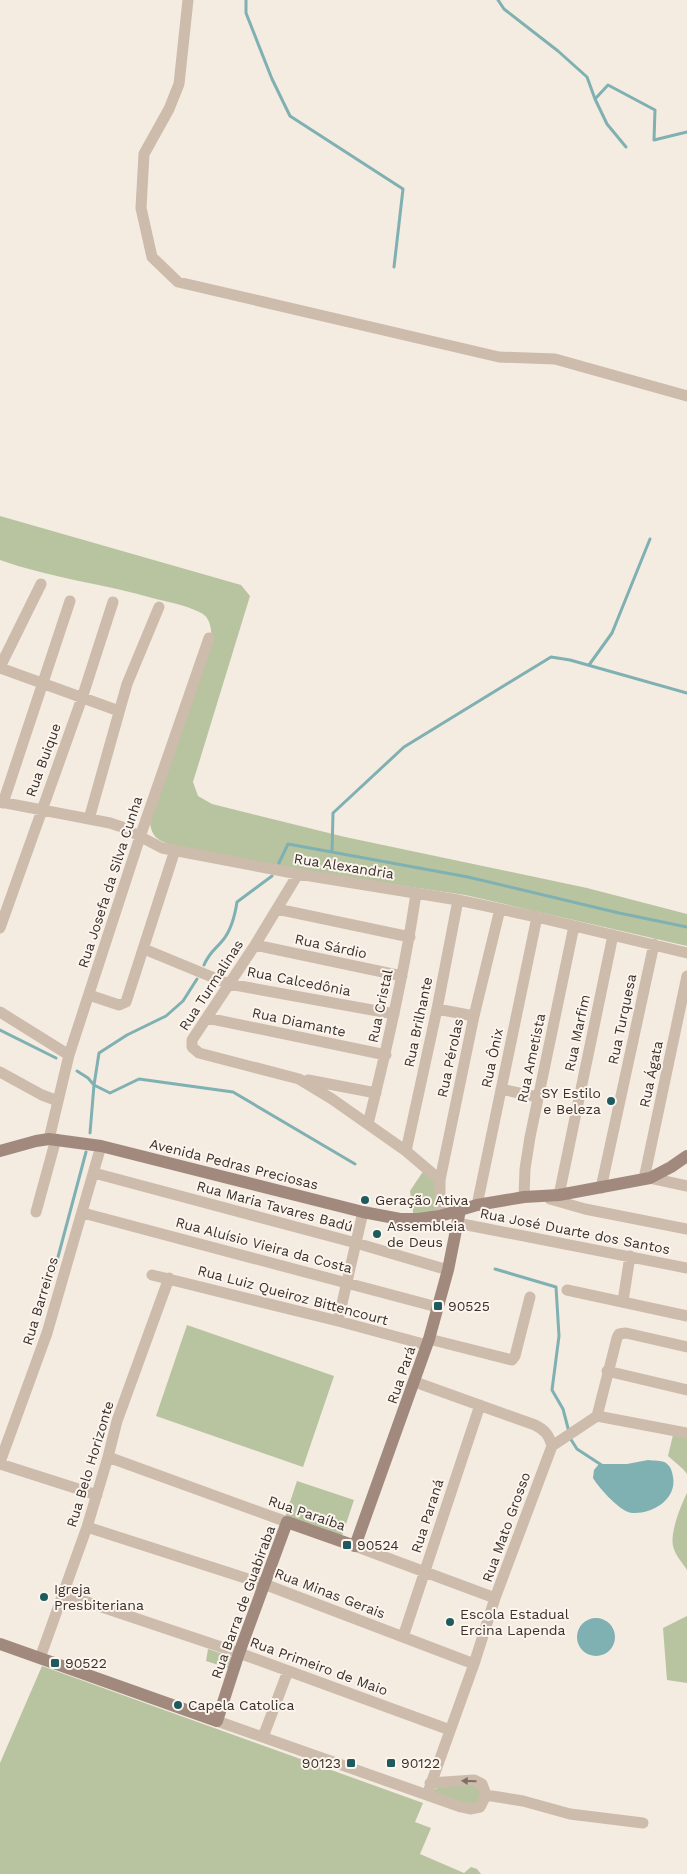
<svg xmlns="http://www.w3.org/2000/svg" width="687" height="1874" viewBox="0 0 687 1874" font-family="'Work Sans',sans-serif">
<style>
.green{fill:#b8c4a0}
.water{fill:#7fb0b2}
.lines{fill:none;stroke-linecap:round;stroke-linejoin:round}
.stream{stroke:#7fb0b2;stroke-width:3}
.minor{stroke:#cdbbac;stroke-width:11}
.secondary{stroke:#a18a7d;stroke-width:12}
.oneway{fill:#7d6f65}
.poi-dot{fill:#1f5a5e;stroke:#fbf5ee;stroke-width:2}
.labels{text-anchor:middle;stroke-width:4;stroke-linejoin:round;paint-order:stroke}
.street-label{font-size:14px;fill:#3b302b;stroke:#fbf5ee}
.poi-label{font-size:14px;fill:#3b302b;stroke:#fbf5ee;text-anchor:start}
</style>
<rect width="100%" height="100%" fill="#f4ebe1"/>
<path class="green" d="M0,516L241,585L250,596L193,782L198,796L212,804L345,837L587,888L687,914V946L465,895L317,873L168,844C156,839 152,836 150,823L212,642C211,633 212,620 203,614C192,607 170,602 156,599C105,584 50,578 0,560Z
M426,1167L440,1180V1216L414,1219L410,1191Z
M187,1325L334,1376L303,1467L156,1416Z
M673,1435L687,1438V1474L683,1469L668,1456Z
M297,1481L354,1500L342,1536L285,1517Z
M687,1493V1570C682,1562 675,1555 673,1546C670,1532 681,1505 687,1493Z
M687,1616V1683L667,1680L663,1628Z
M208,1649L232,1657L228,1668L206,1661Z
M42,1666L423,1803L415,1822L431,1828L420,1854L464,1873L471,1867L477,1869L481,1874H0V1763Z
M445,1782L482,1784L480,1807L427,1795Z"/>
<path class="water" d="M648,1460C653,1461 662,1460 666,1463C671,1467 672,1471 673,1477C677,1499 653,1514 633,1513C621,1513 599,1488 593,1478L594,1470L599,1464H627Z
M577 1637a19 19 0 1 1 38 0a19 19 0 1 1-38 0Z"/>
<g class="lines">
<path class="stream" d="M246,0V13L272,79L290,116L403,189L394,267
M498,0L504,9L558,51L587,77L595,99L607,124L626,147
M595,99L608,85L655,110L654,140L687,132
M589,665L612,633L650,539
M332,852L333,813L404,747L551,657L570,660L687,693
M279,863L288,844L468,877L619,913L687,927
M204,965C210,951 215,950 223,940C232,929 235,915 237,902L272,876
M0,1030L56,1058
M77,1071L88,1078L94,1085L110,1093L139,1079L233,1092L355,1164
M90,1133L94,1085L99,1053L127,1035L166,1016L183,1001L197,979
M495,1269L556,1287L559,1336L552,1390L563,1409L569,1432
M54,1272L86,1152
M570,1438L577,1449L603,1466"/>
<path class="minor" d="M188,0L179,84L169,109L144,154L141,208L152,257L178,282L499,357L555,359L687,396
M0,667L41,584
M0,668L119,711
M0,802L110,823L122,827L162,848L298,874L458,900L537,917L687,953
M3,803L70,601
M89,819L127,684L159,607
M298,874L255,945L192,1040V1047L199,1053L299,1079L332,1099L406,1151L440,1180
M277,909L410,937
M0,928L82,698L113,602
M255,945L402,976
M144,949L229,984L394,1014
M89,995L119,1005L126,1002L175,850
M437,1009L474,1016
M0,1012L69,1055
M207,1018L386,1055
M0,1072L42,1095L58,1101
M308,1080L376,1093
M501,1089L538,1097
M368,1124C387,1048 405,971 416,893
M49,1139L69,1055L140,837L209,638
M406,1151L437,1009L458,900
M94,1173L356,1243L448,1270
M650,1178L687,1186
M644,1179L687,976
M601,1188L654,944
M559,1195L613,935
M524,1197L525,1169L530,1137L574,926
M550,1199L585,1209L687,1229
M477,1205L537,917
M36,1212L56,1139
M83,1213L437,1307
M440,1216V1180L474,1016L500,909
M457,1223L687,1268
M152,1275L338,1321L427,1345
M567,1290L687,1316
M623,1301L630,1256
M338,1321L363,1212
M429,1339L512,1360L515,1356L530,1297
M607,1371L687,1390
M415,1382L535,1425C545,1430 549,1435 552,1446L495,1598L474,1664L427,1795
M597,1416L617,1338L619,1334L626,1333L687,1347
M597,1416L687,1433
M552,1446L597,1416
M108,1457L287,1522
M0,1462L47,1333L101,1146
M0,1464L97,1495
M87,1527L264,1584L474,1664
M355,1546L495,1598
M63,1594L239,1653L450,1730
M403,1637L480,1405
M40,1658L87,1527L108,1457L117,1421L169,1278
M217,1721L461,1807L470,1809L480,1807L486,1795L482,1784L474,1780L430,1783
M263,1737L288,1671
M486,1795L523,1801L570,1814L643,1823"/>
<path class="secondary" d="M0,1151L36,1141L49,1139L101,1146L363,1212L400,1219H418L440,1216L477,1205L524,1197L559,1195L650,1178L671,1167L687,1156
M0,1644L217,1721L239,1653L287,1522L355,1546L429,1339L448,1270L460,1210"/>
</g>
<defs><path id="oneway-solid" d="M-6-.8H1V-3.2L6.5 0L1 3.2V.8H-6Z" transform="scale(1.25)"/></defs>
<use class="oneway" href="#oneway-solid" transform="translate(469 1781) rotate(-178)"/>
<g class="poi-dot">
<circle cx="611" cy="1101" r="5"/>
<circle cx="365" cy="1200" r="5"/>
<circle cx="377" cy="1234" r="5"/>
<rect x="433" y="1301" width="10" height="10" rx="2.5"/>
<rect x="342" y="1540" width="10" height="10" rx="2.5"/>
<circle cx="44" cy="1597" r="5"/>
<circle cx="450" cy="1622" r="5"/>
<rect x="50" y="1658" width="10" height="10" rx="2.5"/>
<circle cx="178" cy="1705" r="5"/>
<rect x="346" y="1758" width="10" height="10" rx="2.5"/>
<rect x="386" y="1758" width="10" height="10" rx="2.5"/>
</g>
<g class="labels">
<g class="street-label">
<text transform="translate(43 760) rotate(-70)" y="5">Rua Buique</text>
<text transform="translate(344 866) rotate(9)" y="5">Rua Alexandria</text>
<text transform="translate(110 882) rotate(-72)" y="5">Rua Josefa da Silva Cunha</text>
<text transform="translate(331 946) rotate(12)" y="5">Rua Sárdio</text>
<text transform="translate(299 981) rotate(11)" y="5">Rua Calcedônia</text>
<text transform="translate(211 985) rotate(-57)" y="5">Rua Turmalinas</text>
<text transform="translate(380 1006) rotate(-78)" y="5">Rua Cristal</text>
<text transform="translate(622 1019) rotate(-78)" y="5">Rua Turquesa</text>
<text transform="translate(299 1022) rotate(12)" y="5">Rua Diamante</text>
<text transform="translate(418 1022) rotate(-78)" y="5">Rua Brilhante</text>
<text transform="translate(577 1033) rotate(-78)" y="5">Rua Marfim</text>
<text transform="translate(450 1058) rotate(-78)" y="5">Rua Pérolas</text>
<text transform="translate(492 1058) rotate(-78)" y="5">Rua Ônix</text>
<text transform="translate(531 1058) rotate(-78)" y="5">Rua Ametista</text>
<text transform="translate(651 1074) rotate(-78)" y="5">Rua Ágata</text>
<text transform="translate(234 1164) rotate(14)" y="5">Avenida Pedras Preciosas</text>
<text transform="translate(275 1206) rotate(15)" y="5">Rua Maria Tavares Badú</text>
<text transform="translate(575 1231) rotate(11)" y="5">Rua José Duarte dos Santos</text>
<text transform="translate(264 1245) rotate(15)" y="5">Rua Aluísio Vieira da Costa</text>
<text transform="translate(293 1295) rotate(15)" y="5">Rua Luiz Queiroz Bittencourt</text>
<text transform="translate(40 1301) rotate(-73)" y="5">Rua Barreiros</text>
<text transform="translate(401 1375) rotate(-71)" y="5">Rua Pará</text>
<text transform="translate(90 1464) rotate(-73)" y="5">Rua Belo Horizonte</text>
<text transform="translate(307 1513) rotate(19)" y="5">Rua Paraíba</text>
<text transform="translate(427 1516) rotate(-72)" y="5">Rua Paraná</text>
<text transform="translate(506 1527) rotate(-70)" y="5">Rua Mato Grosso</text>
<text transform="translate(330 1593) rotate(21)" y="5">Rua Minas Gerais</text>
<text transform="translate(243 1602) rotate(-70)" y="5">Rua Barra de Guabiraba</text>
<text transform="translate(319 1666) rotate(20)" y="5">Rua Primeiro de Maio</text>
</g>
<g class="poi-label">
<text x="601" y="1098" text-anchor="end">SY Estilo<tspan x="601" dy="16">e Beleza</tspan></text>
<text x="375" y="1205">Geração Ativa</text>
<text x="387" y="1231">Assembleia<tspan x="387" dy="16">de Deus</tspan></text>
<text x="448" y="1311">90525</text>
<text x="357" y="1550">90524</text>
<text x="54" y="1594">Igreja<tspan x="54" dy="16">Presbiteriana</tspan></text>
<text x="460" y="1619">Escola Estadual<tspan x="460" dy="16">Ercina Lapenda</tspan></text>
<text x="65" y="1668">90522</text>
<text x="188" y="1710">Capela Catolica</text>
<text x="341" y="1768" text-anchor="end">90123</text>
<text x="401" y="1768">90122</text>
</g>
</g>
</svg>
